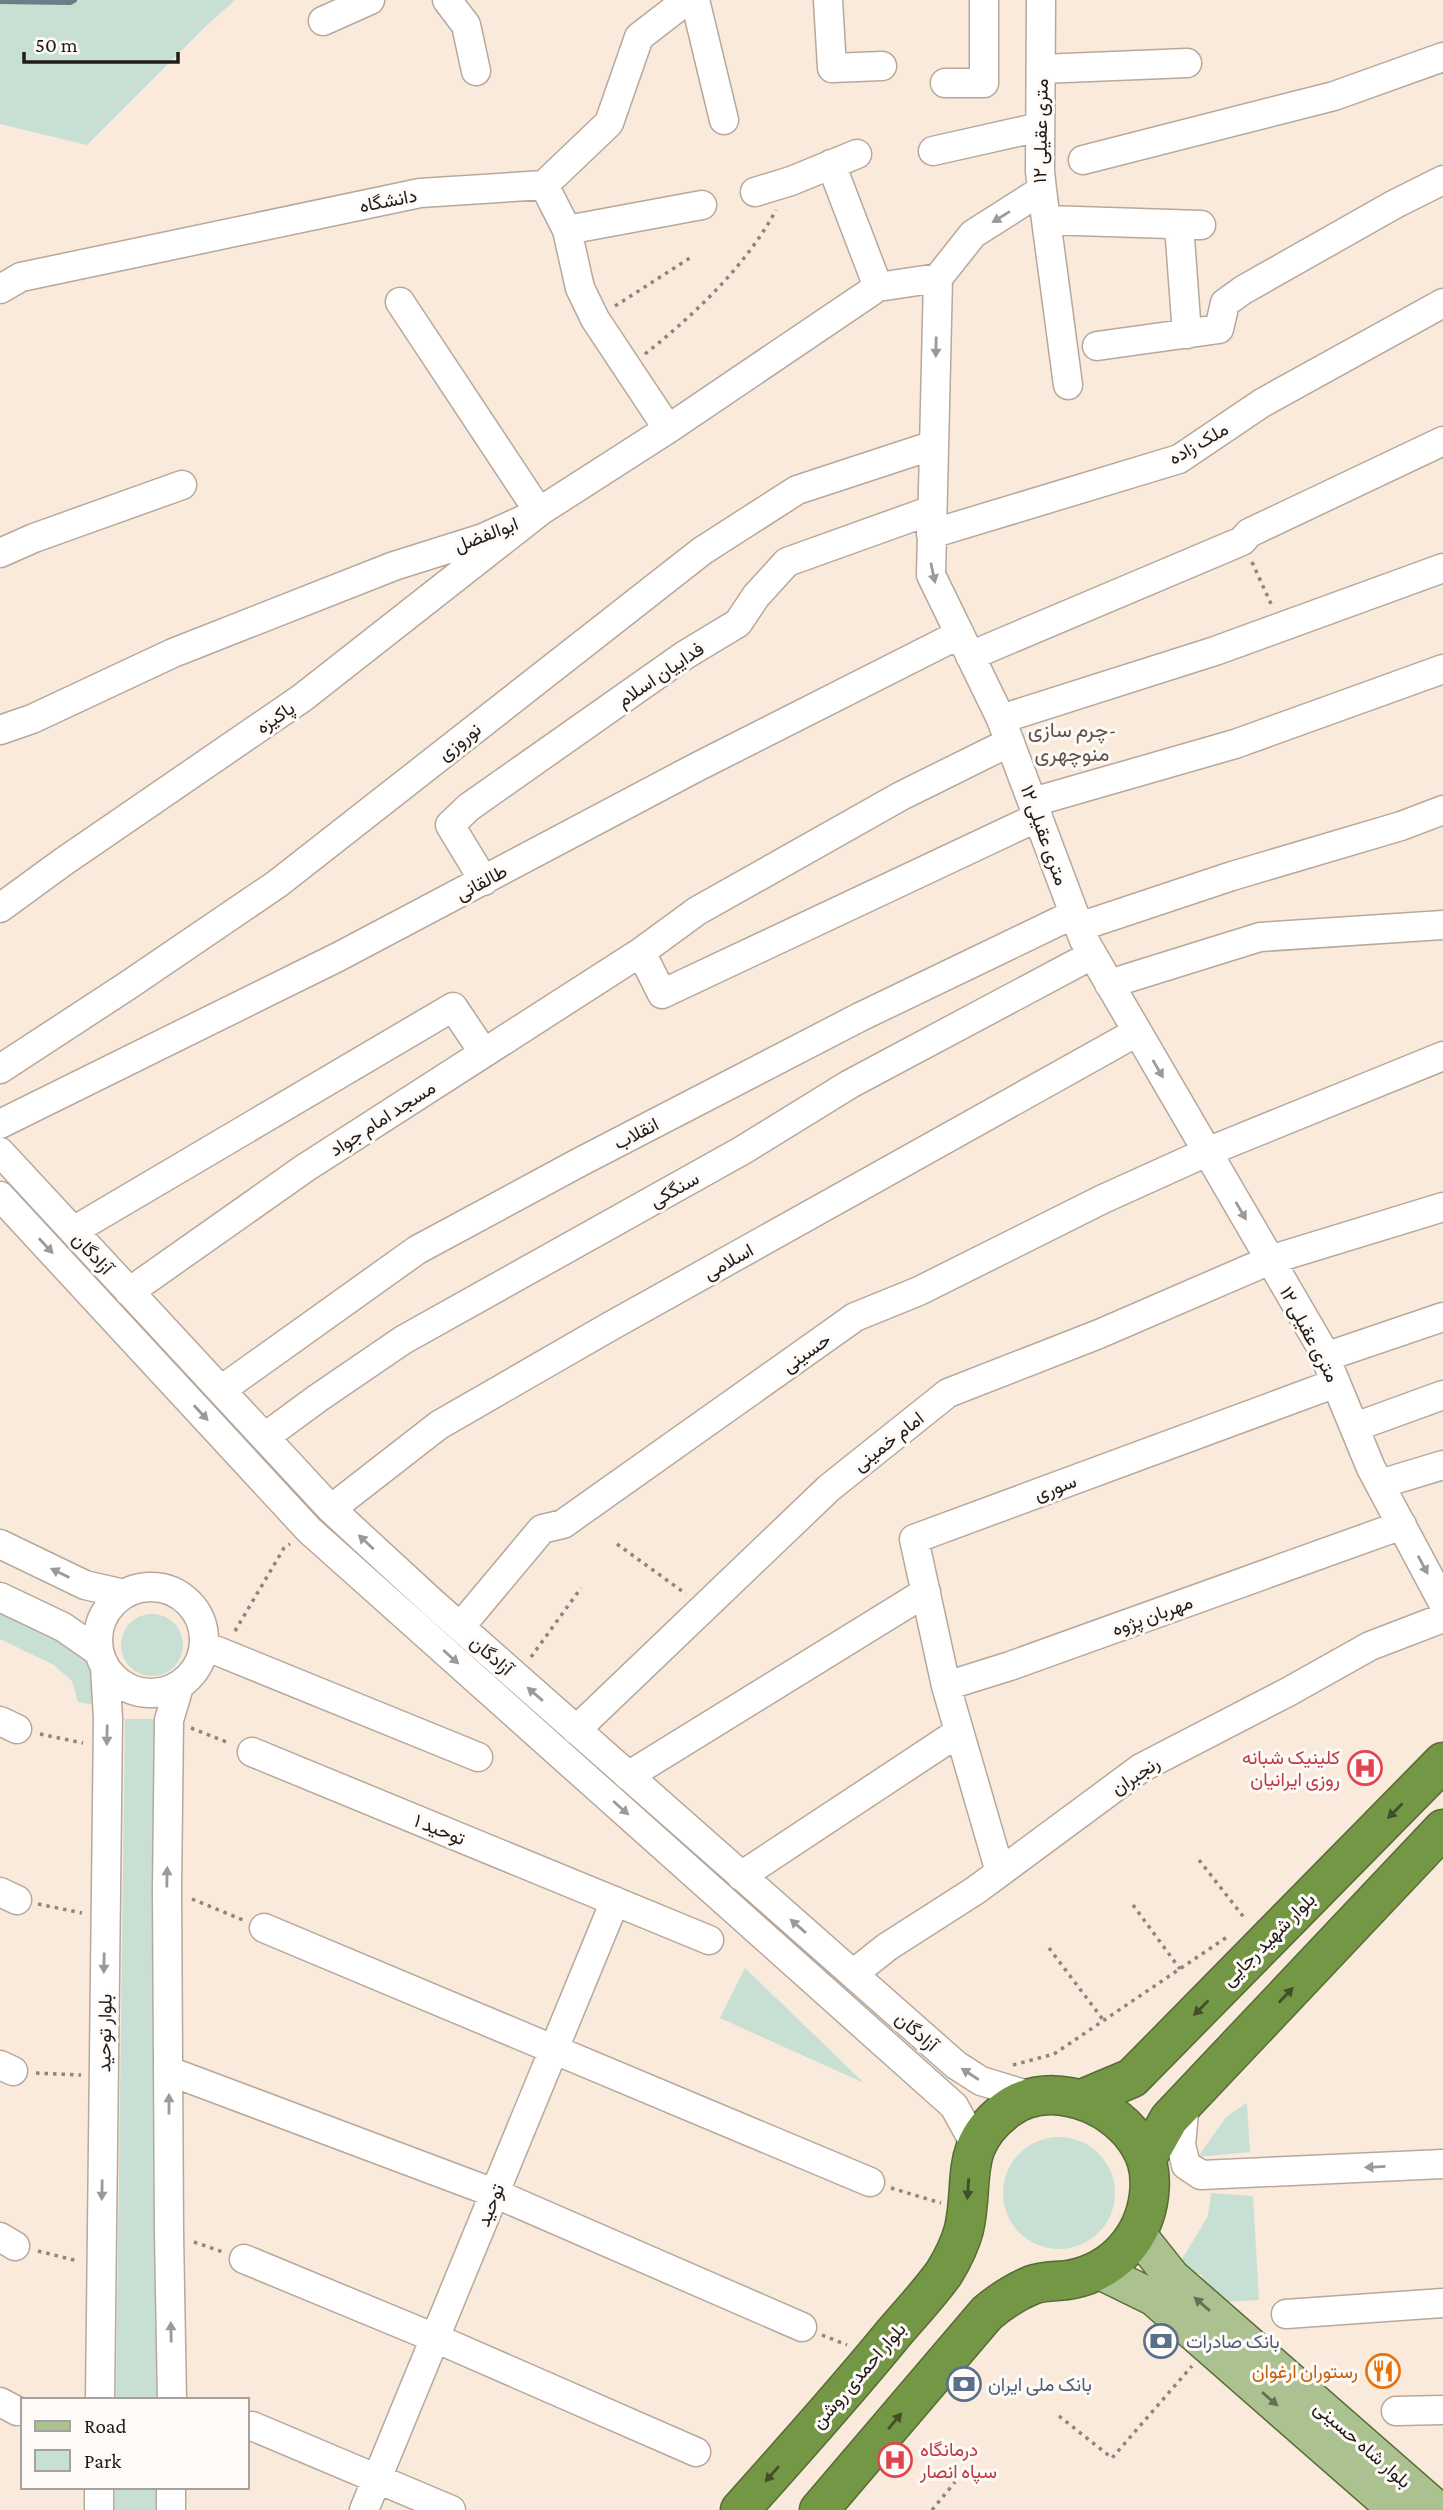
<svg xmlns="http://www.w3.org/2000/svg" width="1443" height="2510" viewBox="0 0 1443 2510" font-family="'Crimson Pro',Vazirmatn,serif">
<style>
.green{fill:#c8dfd4}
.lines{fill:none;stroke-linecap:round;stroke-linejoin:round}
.stream{stroke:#697e86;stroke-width:6}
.minor-casing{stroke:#b7a89b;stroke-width:31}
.major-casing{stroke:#576c35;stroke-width:38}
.highway-casing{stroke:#576c35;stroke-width:41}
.path{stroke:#90857c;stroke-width:3.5;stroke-dasharray:3.5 5;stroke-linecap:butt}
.minor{stroke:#fff;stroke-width:28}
.major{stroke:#abc18f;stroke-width:35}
.highway{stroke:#739744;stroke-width:38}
.oneway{fill:#9c9997}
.oneway2{fill:#424d2a}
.oneway3{fill:#666e54}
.labels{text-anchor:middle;stroke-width:6;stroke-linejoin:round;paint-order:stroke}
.street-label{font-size:19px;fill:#221c18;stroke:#fdfaf7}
.health-label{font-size:19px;fill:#be3a42;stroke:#fdfaf7;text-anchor:end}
.service-label{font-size:19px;fill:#4e5e75;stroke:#fdfaf7;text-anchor:start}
.food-label{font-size:19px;fill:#c56008;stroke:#fdfaf7;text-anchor:end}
.neighbourhood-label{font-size:21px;fill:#5f5247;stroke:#fdfaf7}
</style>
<rect width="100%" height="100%" fill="#f9eadc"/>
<path class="green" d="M0,0H235L206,26L87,145L0,124Z
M0,1608L48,1630L93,1663L99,1698L90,1704L78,1702L72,1681L54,1665L0,1639Z
M121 1645a31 31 0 1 1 62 0a31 31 0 1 1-62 0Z
M125,1719H163L160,2400H116Z
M745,1968L864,2083L720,2018Z
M1247,2103L1250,2152L1198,2157L1226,2117Z
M1003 2193a56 56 0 1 1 112 0a56 56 0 1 1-112 0Z
M1211,2193L1253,2196L1259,2300L1220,2302L1203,2295L1202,2275L1176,2269L1208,2216Z
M115,2487H159V2510H114Z"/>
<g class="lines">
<path class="stream" d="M0,1L70,2L74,0"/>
<g class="minor-casing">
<path id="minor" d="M447,0L466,25L476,71
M695,0L724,120
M828,0L832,68L882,66
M1041,0L1040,171L1042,190L973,234L938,278L931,575L1001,719L1084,940L1321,1347L1371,1468L1443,1603
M323,21L370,0
M1041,69L1187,63
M945,83H984V0
M933,151L1040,127
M1083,160L1334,96L1443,57
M831,164L878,287
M544,185L567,230L580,288L595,319L668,429
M1042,190L1068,385
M755,192L791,181L857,154
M1046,220L1201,225
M1179,225L1187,334
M567,230L702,205
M0,289L21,277L420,193L544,185L609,123L639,37L687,0
M1097,346L1219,329L1225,303L1243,290L1395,204L1443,180
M931,534L1179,459L1262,403L1443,303
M0,553L34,538L182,485
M970,656L1242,541L1249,533L1443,441
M1001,719L1215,651L1443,568
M0,730L32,719L173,653L394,566L483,538L534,515L668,429L878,287L938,278
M1033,802L1235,744L1443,669
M484,881L450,825L469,807L685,655L738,623L756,596L787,562L932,510
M0,908L63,862L302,698L539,512L400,302
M1079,927L1232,876L1401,826L1443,810
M641,952L662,994L1038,817
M1109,984L1260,937L1443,925
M0,1069L127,986L277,884L702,551L797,490L934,445
M0,1124L338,957L697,767L960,634
M0,1152L331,1509L433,1603L956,2065L981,2081L1034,2097
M0,1196L309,1530L954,2106L976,2146
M73,1231L453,1007L484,1053
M129,1292L305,1168L641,952L697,911L901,796L1010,742
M1325,1357L1443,1317
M221,1390L417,1250L580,1162L860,1017L1074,914
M1355,1427L1443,1395
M265,1437L318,1398L403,1340L743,1150L850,1084L1092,955
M1380,1484L1443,1465
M331,1509L439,1425L609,1327L1137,1032
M0,1544L85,1585L124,1594
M98 1640a53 53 0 1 1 106 0a53 53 0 1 1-106 0Z
M0,1597L63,1627L99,1652
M460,1627L542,1529L563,1524L855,1317L919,1291L1103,1199L1207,1152L1443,1056
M205,1646L478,1757
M946,1686L914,1539L1336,1383
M0,1721L17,1729
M576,1730L829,1488L948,1393L1099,1334L1270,1260L1443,1207
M252,1752L709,1940
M628,1776L926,1592
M1000,1872L946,1686L1010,1666L1402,1525
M741,1876L959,1732
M0,1892L17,1900
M264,1928L870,2182
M853,1974L887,1947L976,1890L1141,1768L1288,1692L1370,1646L1443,1618
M0,2065L13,2071
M169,2071L494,2193L802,2327
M1185,2102L1181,2145L1186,2165L1201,2175L1443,2164
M0,2237L15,2246
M244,2259L435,2338L696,2452
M1286,2314L1443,2303
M100,2400L108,1719L105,1667
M172,2400L169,2233L167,1889L169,1720L179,1687
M0,2402L17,2411
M1396,2411L1443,2410
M252,2426L451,2510
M99,2510V2487
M171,2510V2487
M364,2510L615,1901"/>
</g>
<g class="major-casing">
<path id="major" d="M1137,2233L1172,2277L1438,2510
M1099,2271L1154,2298L1396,2510"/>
</g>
<g class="highway-casing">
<path id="highway" d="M1082,2099L1132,2078L1443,1762
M1147,2158L1169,2119L1443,1829
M740,2510C792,2452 844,2394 893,2334C910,2314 929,2294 944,2273C952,2260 960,2244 964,2229C975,2180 958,2147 1006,2110C1044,2081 1100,2098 1130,2132C1146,2151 1152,2170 1149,2195C1144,2237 1115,2270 1073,2279C1060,2282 1045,2280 1032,2285C1015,2292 1000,2302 987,2313L819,2510"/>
</g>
<path class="path" d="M615,306L693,256
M645,354C694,315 746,266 776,210
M1252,562L1272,606
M617,1544L686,1594
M235,1631L284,1548L290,1544
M531,1657L581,1588
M191,1728L229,1743
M40,1734L83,1743
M1199,1860L1246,1920
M192,1899L243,1920
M38,1904L82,1913
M1133,1905L1180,1969
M1049,1948L1104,2021
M1013,2065L1054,2054L1227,1937
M36,2073L81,2075
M891,2188L941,2203
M194,2242L223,2252
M38,2251L78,2261
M822,2335L847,2345
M1059,2416L1112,2458L1192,2366
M932,2510L955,2482"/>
<use href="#minor" class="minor"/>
<use href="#major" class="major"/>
<use href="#highway" class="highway"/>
</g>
<defs><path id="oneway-solid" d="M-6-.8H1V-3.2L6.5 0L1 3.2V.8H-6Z" transform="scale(1.75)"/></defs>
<g class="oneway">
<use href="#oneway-solid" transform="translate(1001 217) rotate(148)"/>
<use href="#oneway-solid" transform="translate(936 347) rotate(91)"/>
<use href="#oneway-solid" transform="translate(933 573) rotate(78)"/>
<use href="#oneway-solid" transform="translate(1158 1069) rotate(60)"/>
<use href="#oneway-solid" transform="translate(1241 1211) rotate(60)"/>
<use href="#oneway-solid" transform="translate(46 1246) rotate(47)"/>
<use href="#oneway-solid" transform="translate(201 1413) rotate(47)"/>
<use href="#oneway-solid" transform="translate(366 1542) rotate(-137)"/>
<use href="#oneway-solid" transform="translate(1423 1565) rotate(62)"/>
<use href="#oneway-solid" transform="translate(60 1573) rotate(-154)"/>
<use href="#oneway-solid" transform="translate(451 1657) rotate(42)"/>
<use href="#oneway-solid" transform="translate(535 1694) rotate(-139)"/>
<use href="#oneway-solid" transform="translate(107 1735) rotate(91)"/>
<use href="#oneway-solid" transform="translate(621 1808) rotate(42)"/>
<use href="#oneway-solid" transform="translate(167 1877) rotate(-89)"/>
<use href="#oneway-solid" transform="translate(798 1926) rotate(-139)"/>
<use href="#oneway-solid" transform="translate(104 1963) rotate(91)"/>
<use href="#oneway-solid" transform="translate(970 2074) rotate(-147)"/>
<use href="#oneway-solid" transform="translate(169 2104) rotate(-90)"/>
<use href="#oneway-solid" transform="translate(1375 2167) rotate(177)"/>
<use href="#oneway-solid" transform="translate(102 2190) rotate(91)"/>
<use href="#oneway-solid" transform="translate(171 2332) rotate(-91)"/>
</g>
<g class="oneway2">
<use href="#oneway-solid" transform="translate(1395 1811) rotate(135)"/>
<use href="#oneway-solid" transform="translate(1286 1995) rotate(-47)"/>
<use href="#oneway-solid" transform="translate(1201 2008) rotate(135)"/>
<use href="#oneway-solid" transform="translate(968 2189) rotate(94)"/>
<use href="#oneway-solid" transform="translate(895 2421) rotate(-50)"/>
<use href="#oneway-solid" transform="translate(772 2474) rotate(131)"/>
</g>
<g class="oneway3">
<use href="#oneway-solid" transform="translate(1202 2304) rotate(-139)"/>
<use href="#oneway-solid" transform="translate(1270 2399) rotate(41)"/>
</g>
<defs>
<g id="hospital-ring" transform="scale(1.75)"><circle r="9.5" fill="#fdfaf7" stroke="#e0444e" stroke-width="1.5"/><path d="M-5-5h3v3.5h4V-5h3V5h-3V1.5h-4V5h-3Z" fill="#e0444e"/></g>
<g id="bank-ring" transform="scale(1.75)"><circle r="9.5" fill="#fdfaf7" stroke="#5c6f8a" stroke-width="1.5"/><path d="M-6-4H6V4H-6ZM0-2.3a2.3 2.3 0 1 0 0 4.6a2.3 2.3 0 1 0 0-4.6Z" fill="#5c6f8a"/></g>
<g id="restaurant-ring" transform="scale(1.75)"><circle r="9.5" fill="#fdfaf7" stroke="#e8710a" stroke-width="1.5"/><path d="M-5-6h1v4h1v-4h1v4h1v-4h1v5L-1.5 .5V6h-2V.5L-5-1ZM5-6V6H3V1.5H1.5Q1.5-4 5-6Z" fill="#e8710a"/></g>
</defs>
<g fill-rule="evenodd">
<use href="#hospital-ring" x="1365" y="1768"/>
<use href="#bank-ring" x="1161" y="2341"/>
<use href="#restaurant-ring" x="1383" y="2371"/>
<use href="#bank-ring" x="964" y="2384"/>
<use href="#hospital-ring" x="895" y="2460"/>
</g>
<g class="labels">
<g class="street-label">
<text transform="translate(1040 131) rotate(-89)" y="7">۱۲ متری عقیلی</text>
<text transform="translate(388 200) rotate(-11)" y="7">دانشگاه</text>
<text transform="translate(1198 443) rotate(-30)" y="7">ملک زاده</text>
<text transform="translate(486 534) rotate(-21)" y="7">ابوالفضل</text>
<text transform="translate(660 674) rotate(-34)" y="7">فداییان اسلام</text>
<text transform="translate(275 717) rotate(-34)" y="7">پاکیزه</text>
<text transform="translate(459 741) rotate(-38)" y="7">نوروزی</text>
<text transform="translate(1045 835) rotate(70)" y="7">۱۲ متری عقیلی</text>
<text transform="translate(481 882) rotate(-28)" y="7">طالقانی</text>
<text transform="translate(382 1118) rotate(-33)" y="7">مسجد امام جواد</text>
<text transform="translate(636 1133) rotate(-27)" y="7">انقلاب</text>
<text transform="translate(674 1189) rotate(-29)" y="7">سنگکی</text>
<text transform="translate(93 1253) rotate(47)" y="7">آزادگان</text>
<text transform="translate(728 1261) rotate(-29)" y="7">اسلامی</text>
<text transform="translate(1310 1334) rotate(62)" y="7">۱۲ متری عقیلی</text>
<text transform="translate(806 1352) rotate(-35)" y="7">حسینی</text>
<text transform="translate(888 1441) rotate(-38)" y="7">امام خمینی</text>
<text transform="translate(1055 1487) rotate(-20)" y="7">سوری</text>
<text transform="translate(1152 1615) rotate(-20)" y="7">مهربان پژوه</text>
<text transform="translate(492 1655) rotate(41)" y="7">آزادگان</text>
<text transform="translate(1135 1775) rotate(-33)" y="7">رنجبران</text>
<text transform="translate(440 1829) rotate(22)" y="7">توحید ۱</text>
<text transform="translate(1268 1939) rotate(-45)" y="7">بلوار شهید رجایی</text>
<text transform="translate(917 2031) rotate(41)" y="7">آزادگان</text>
<text transform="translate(104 2033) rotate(-89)" y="7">بلوار توحید</text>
<text transform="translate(490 2205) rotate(-68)" y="7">توحید</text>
<text transform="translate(858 2375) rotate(-49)" y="7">بلوار احمدی روشن</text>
<text transform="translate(1363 2444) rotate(41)" y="7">بلوار شاه حسینی</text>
</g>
<g class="health-label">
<text x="1340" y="1764">کلینیک شبانه<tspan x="1340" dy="22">روزی ایرانیان</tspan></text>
<text x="920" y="2456" text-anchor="start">درمانگاه<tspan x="920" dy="22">سپاه انصار</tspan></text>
</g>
<g class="service-label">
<text x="1186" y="2348">بانک صادرات</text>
<text x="988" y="2391">بانک ملی ایران</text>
</g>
<g class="food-label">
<text x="1358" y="2378">رستوران ارغوان</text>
</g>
<g class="neighbourhood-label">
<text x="1072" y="737">چرم سازی-<tspan x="1072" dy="24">منوچهری</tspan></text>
</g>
</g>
<rect x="21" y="2398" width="228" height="91" fill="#fdfaf7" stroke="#a5a19e" stroke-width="2"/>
<rect x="35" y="2421" width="35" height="10" fill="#abc18f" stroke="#a5a19e" stroke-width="2"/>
<text x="84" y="2433" font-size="21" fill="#221c18">Road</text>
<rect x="35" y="2450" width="35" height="21" fill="#c8dfd4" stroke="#a5a19e" stroke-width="2"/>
<text x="84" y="2468" font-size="21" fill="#221c18">Park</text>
<path d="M24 52v10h154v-10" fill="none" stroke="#221c18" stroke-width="3.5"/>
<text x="35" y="52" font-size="21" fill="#221c18" stroke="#fdfaf7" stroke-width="5" paint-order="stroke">50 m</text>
</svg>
